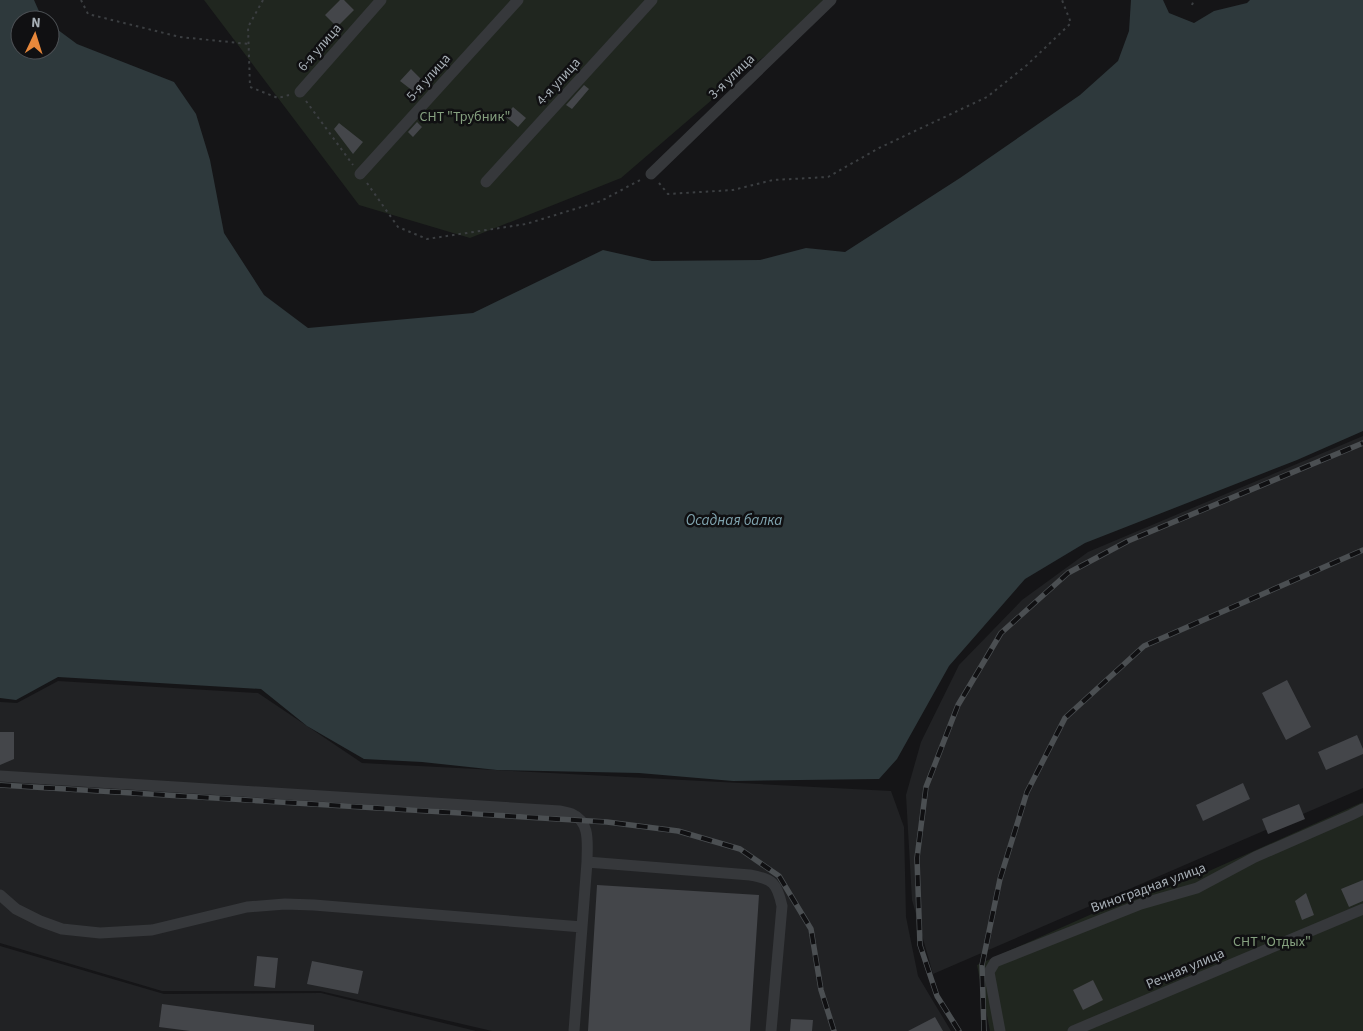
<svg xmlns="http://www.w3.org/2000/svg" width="1363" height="1031" viewBox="0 0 1363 1031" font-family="'Source Sans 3',sans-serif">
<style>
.built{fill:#212224}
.green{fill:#20261f}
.water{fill:#2e393c}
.building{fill:#44464a}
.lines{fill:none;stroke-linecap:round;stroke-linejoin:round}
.path{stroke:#3c3f42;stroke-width:2;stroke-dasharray:2.5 4;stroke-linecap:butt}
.minor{stroke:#36383b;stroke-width:11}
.rail-casing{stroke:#4b4f52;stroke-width:5.5}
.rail{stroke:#101012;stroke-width:4;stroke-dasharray:11;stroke-linecap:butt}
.labels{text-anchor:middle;stroke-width:5;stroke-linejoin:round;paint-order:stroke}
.street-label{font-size:14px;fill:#a7afb6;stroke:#101012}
.park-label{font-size:14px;fill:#85a07f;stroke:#101012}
.water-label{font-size:15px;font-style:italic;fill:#80a4af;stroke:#101012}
</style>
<rect width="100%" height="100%" fill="#151517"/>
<path class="built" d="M1363,436V788L933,974L912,900L906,795L921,742L959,665L1022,600L1088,552Z
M58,681L258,693L362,763L891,791L904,827L906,917L918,976L951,1031H492L320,991H162L0,943V702L17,703Z
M0,946L164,994L321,993L476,1031H0Z"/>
<path class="green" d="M204,0H837L742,74L621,178L470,238L359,205Z
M1363,802V1031H990L977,965L1121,901L1198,876Z"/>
<path class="water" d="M0,0H34L42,18L44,20H20V50H50V24L77,44L174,82L196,114L210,160L224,233L264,295L308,328L473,313L603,250L652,261L760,260L806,248L845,252L960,178L1080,95L1118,61L1129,31L1131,0H1163L1169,13L1194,23L1214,11L1247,3L1250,0H1363V431L1297,460L1085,543L1025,579L949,666L897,759L879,779L733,781L639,773L497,770L422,762L364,759L307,726L261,689L58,677L16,700L0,698Z"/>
<path class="building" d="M340,0H344L354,10L337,27L325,15Z
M411,69L422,80L413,91L400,81Z
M584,85L589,89L572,109L566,105Z
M513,107L526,118L518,127L505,116Z
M417,122L422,127L413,137L408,132Z
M339,123L363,142L353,154L334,129Z
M1287,680L1311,727L1286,740L1262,693Z
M0,732H14V759L0,765Z
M1357,735L1363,749V754L1326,770L1318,752Z
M1243,783L1250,799L1203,821L1196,805Z
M1299,804L1305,819L1268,834L1262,819Z
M1363,880V901L1349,907L1341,889Z
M597,885L759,895L750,1031H588Z
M1306,893L1314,915L1302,920L1295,901Z
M257,956L278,958L275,988L254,986Z
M312,961L363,971L358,994L307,984Z
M1093,980L1103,1000L1083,1010L1073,990Z
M162,1004L314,1025V1031H190L159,1027Z
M935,1017L943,1031H908Z
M791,1019L813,1020L812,1031H790Z"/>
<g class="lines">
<path class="path" d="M81,0L88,14L180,37L249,44
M263,0L248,27L250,87L278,98L289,95
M1192,5L1194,0
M306,101L353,165
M367,183L398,227L427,239L526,224L601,201L642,179
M659,183L668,194L733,190L773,180L828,177L879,148L987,97L1027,65L1071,23L1062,0"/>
<path class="minor" d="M300,92L381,0
M360,174L518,0
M651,174L831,0
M486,182L652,0
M0,776L560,811C563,812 568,812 572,814C591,822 587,845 587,862L574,1031
M587,862L750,875C773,879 777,883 782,906L771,1031
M0,895L16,909L40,921L62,929L100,933L152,930L247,907L285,904L314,905L582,927
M1000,1031L989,972L995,962L1141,904L1197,888L1255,857L1351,815L1363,809
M1073,1031L1363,909"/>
<g class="rail-casing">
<path id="rail" d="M0,785L607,822L678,831L740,849L779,876L811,929L821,990L834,1031
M959,1031L937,996L920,945L917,858L926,787L958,705L1001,633L1068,573L1128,541L1363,443
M984,1031L982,965L1000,879L1027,792L1065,718L1144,646L1363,550"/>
</g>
<use href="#rail" class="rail"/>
</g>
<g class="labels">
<g class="street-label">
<text transform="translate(319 47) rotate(-49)" y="5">6-я улица</text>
<text transform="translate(731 76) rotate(-44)" y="5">3-я улица</text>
<text transform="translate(428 77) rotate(-48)" y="5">5-я улица</text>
<text transform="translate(558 81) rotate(-48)" y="5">4-я улица</text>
<text transform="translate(1148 887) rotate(-20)" y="5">Виноградная улица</text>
<text transform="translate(1185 968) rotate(-23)" y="5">Речная улица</text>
</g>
<g class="park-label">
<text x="465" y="121">СНТ "Трубник"</text>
<text x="1272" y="946">СНТ "Отдых"</text>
</g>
<g class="water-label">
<text x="734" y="525">Осадная балка</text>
</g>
</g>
<g transform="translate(35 35) rotate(4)"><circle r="24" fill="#101012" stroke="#4c5054"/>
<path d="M0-4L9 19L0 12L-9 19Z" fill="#e8883b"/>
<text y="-8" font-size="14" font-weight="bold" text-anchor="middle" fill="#a7afb6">N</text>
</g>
</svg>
